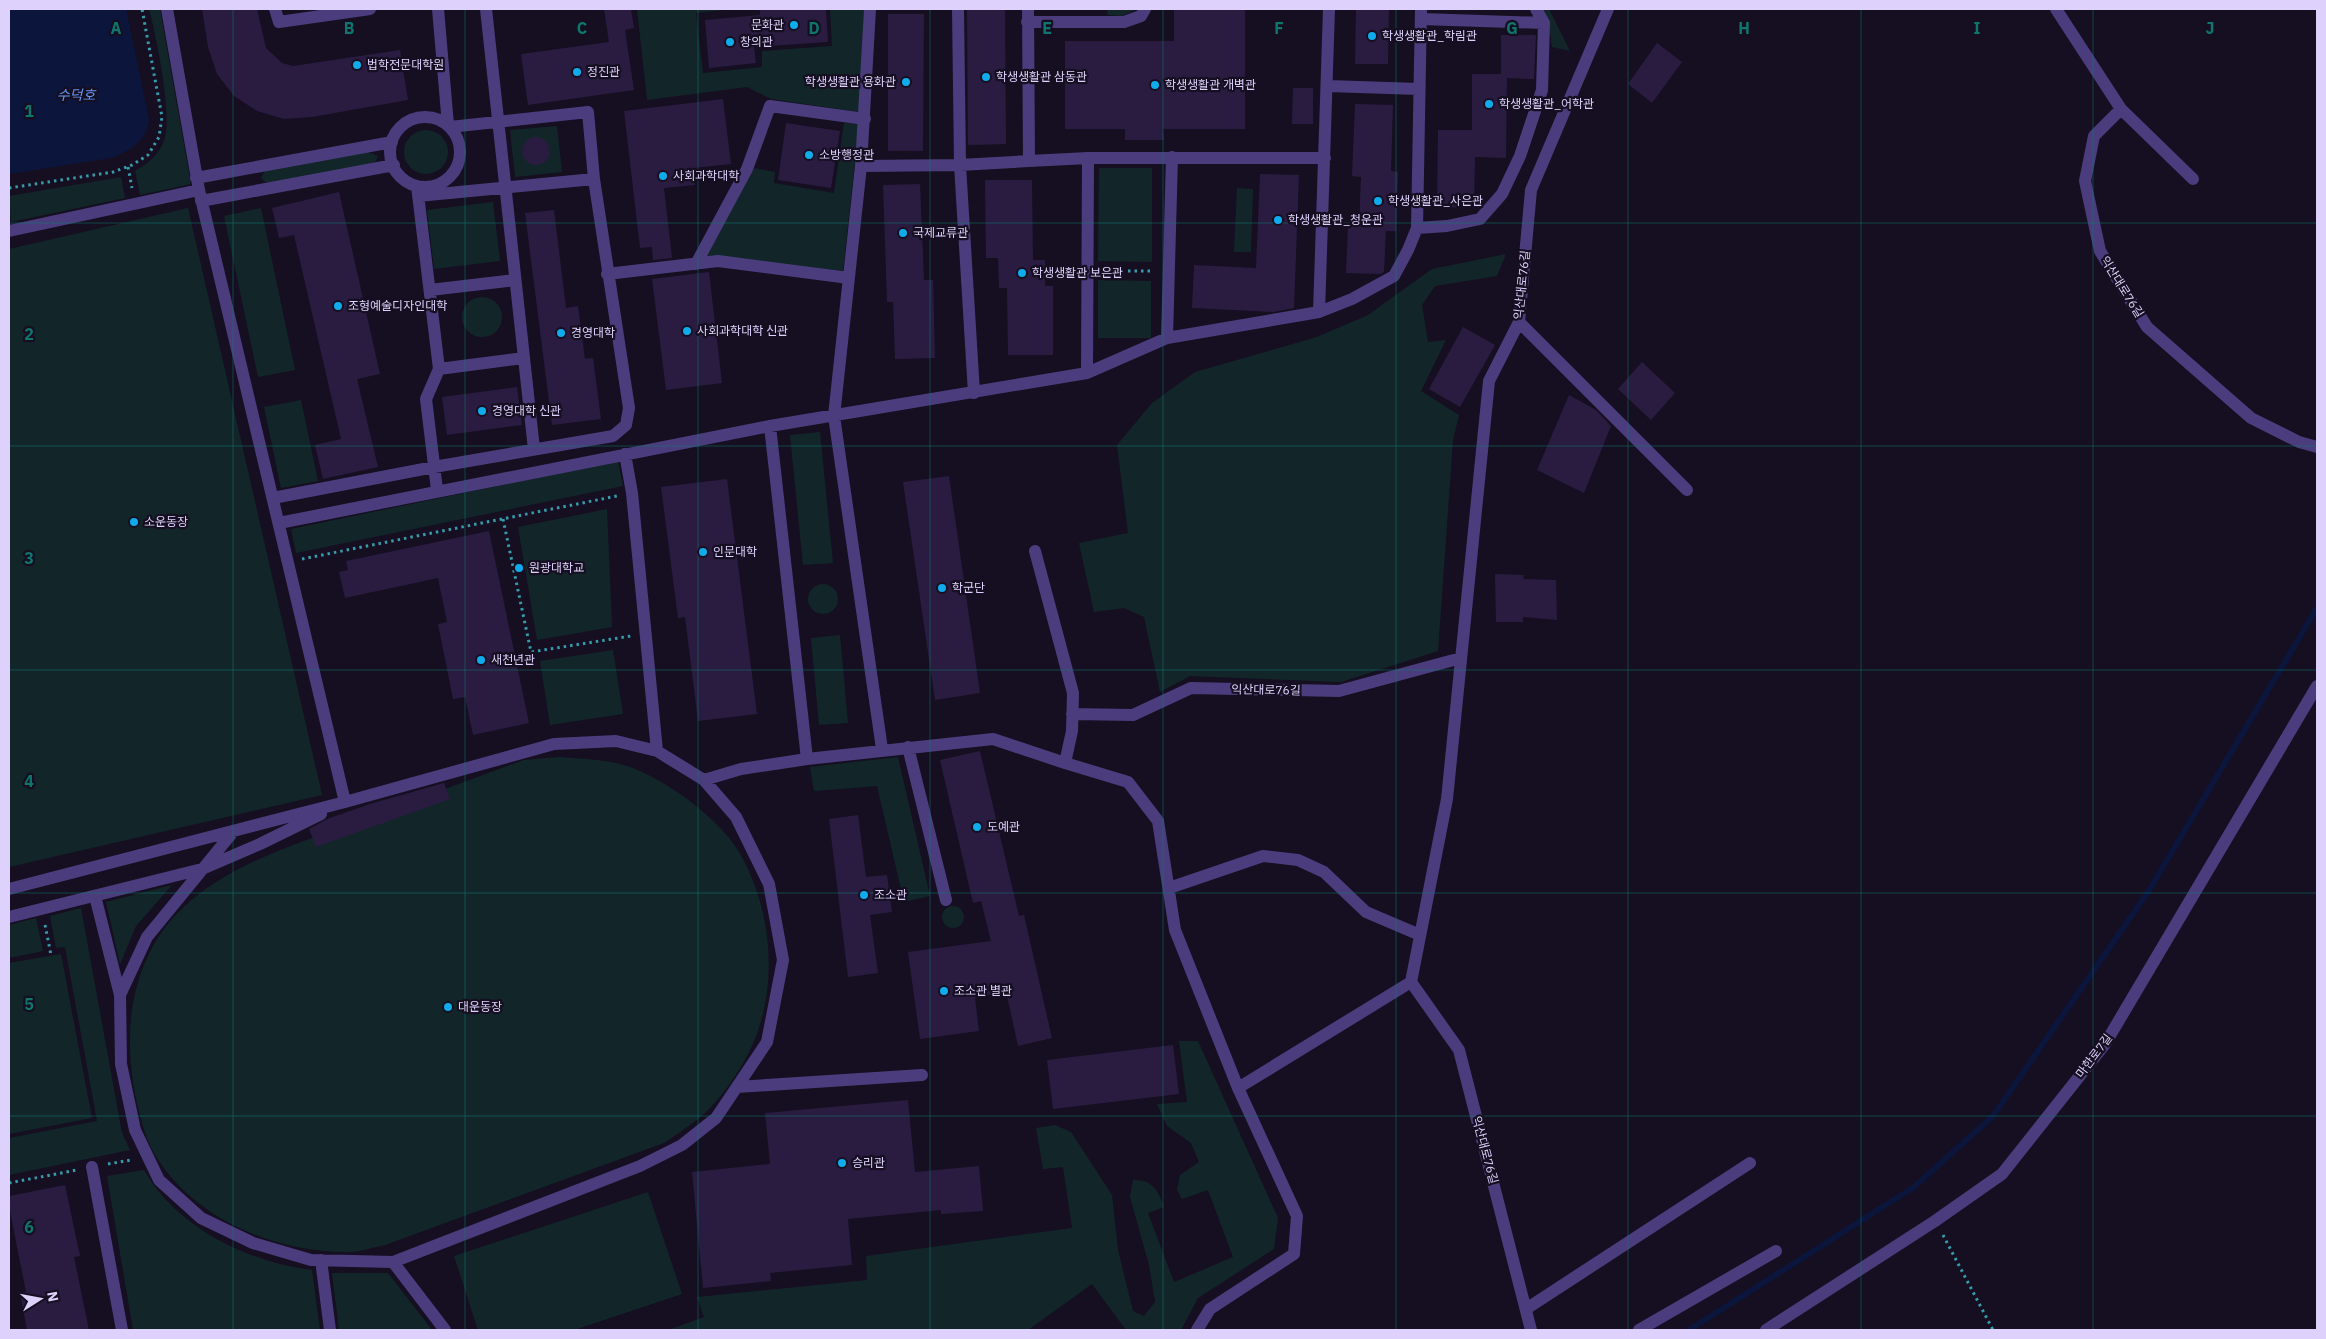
<svg xmlns="http://www.w3.org/2000/svg" width="2326" height="1339" viewBox="0 0 2326 1339" font-family="'IBM Plex Sans','Noto Sans KR',sans-serif">
<style>
.green{fill:#12262a}
.water{fill:#0c153c}
.lines{fill:none;stroke-linecap:round;stroke-linejoin:round}
.stream{stroke:#0c153c;stroke-width:6}
.building{fill:#2a1c40}
.path{stroke:#369cab;stroke-width:3;stroke-dasharray:2.5 4;stroke-linecap:butt}
.minor{stroke:#4b3d7d;stroke-width:12}
.grid{fill:none;stroke:#0f766e;stroke-width:1;stroke-opacity:0.55}
.poi-dot{fill:#0fabea;stroke:#150f21;stroke-width:2}
.labels{text-anchor:middle;stroke-width:4.5;stroke-linejoin:round;paint-order:stroke}
.poi-label{font-size:12px;fill:#ded1fc;stroke:#150f21;text-anchor:start}
.street-label{font-size:12px;fill:#ded1fc;stroke:#150f21}
.water-label{font-size:14px;font-style:italic;fill:#6698f5;stroke:#150f21}
.grid-label{font-size:16px;text-anchor:middle;font-weight:bold;fill:#0f766e;stroke:#150f21;stroke-width:4.5;stroke-linejoin:round;paint-order:stroke}
</style>
<rect width="100%" height="100%" fill="#150f21"/>
<path class="green" d="M149,9H160L191,184L140,195L135,171C149,163 160,154 165,138C172,113 156,35 149,9Z
M637,9H732L696,13L703,73L762,67V51L832,46L830,9H864L859,112L771,99L747,87L647,100Z
M1107,9H1137L1121,16L1108,15Z
M1542,9H1549L1570,51L1552,47L1548,19Z
M844,123L859,124L843,271L706,258L754,168L775,172L774,183L834,193Z
M557,126L562,172L515,177L510,130Z
M404 152a22 22 0 1 1 44 0a22 22 0 1 1-44 0Z
M368,152L378,156L376,161L370,164L272,183L265,182L261,178L264,172L270,169Z
M1099,168H1152V262L1098,261Z
M121,177L125,198L11,222L9,196Z
M1237,188L1253,189L1251,252H1234Z
M493,202L500,261L434,269L427,210Z
M188,208L322,795L9,867V249Z
M261,208L295,370L258,377L224,216Z
M1506,254L1497,276L1435,286L1422,305L1428,342L1446,340L1421,391L1459,415L1453,440L1438,651L1341,682L1190,676L1160,692L1144,617L1124,608L1094,612L1079,543L1128,533L1117,445L1152,403L1195,372L1317,337L1368,315L1432,269Z
M1098,280L1151,281V338H1098Z
M462 317a20 20 0 1 1 40 0a20 20 0 1 1-40 0Z
M301,400L318,481L281,488L264,407Z
M820,432L833,563L803,565L790,435Z
M618,461L623,486L296,553L291,529Z
M607,509L612,627L537,640L518,527Z
M808 599a15 15 0 1 1 30 0a15 15 0 1 1-30 0Z
M840,635L848,723L819,725L811,638Z
M613,650L623,714L550,725L540,661Z
M559,757C581,759 605,759 627,766C664,778 719,818 739,852C774,912 780,994 747,1056C735,1078 718,1103 698,1119C688,1127 676,1135 664,1143L385,1245C373,1247 361,1252 349,1252C276,1253 194,1219 155,1155C139,1127 130,1076 130,1045C129,1001 142,953 172,919C221,865 293,846 358,821C414,801 469,780 524,760Z
M898,757L930,896L904,902L877,786L814,791L810,767Z
M172,885L136,926L120,964L106,902Z
M942 917a11 11 0 1 1 22 0a11 11 0 1 1-22 0Z
M81,908L122,1133L130,1150L9,1175V1138L97,1121L65,947L56,948L50,916Z
M36,918L43,951L9,958V925Z
M61,954L92,1118L9,1134V963Z
M1179,1041H1198L1278,1218L1274,1249L1198,1298L1181,1330H1126L1092,1284L1028,1330L671,1329L704,1317L697,1297L867,1280L866,1256L1072,1228L1063,1167L1043,1169L1036,1128L1055,1125L1071,1132L1112,1195L1118,1250L1133,1311L1144,1316L1155,1302L1149,1265L1130,1197L1133,1180C1152,1179 1158,1190 1164,1207L1148,1213L1174,1282L1233,1257L1208,1190L1182,1199L1177,1190L1180,1175L1199,1162L1191,1143L1167,1126L1157,1104L1187,1102Z
M144,1170C177,1228 248,1262 312,1270L320,1330H133L107,1176Z
M648,1192L682,1294L574,1330H478L454,1256Z
M332,1273H388L432,1330H339Z"/>
<path class="water" d="M9,9H126L149,119C147,141 130,151 111,158L9,174Z"/>
<g class="lines">
<path class="stream" d="M1689,1330L1914,1187L1993,1116L2148,892L2317,608"/>
</g>
<path class="building" d="M202,9H257L266,48L282,63L293,66L400,50L408,100L312,117L284,119L257,111L234,96L217,74L208,47Z
M604,9H631L634,28L625,30L634,90L528,105L521,54L609,42Z
M760,9H826L828,42L754,47L756,63L709,68L705,20L760,15Z
M967,9H1005L1006,144L968,145Z
M1174,9H1245V129H1163L1164,140H1125V129H1065V41H1174Z
M1356,9H1389L1388,64H1355Z
M888,14H924L923,151H888Z
M1501,35H1536L1534,79L1507,78L1506,158L1475,157L1474,208L1437,207L1438,130H1472V74H1501Z
M1657,43L1682,62L1652,103L1628,84Z
M1293,88H1313V124H1292Z
M723,99L731,164L693,168L695,185L664,188L672,258L653,260L652,247L640,248L624,111Z
M1355,104L1393,105L1391,171L1398,172L1396,231H1386L1384,272L1380,274L1346,273L1348,225H1359L1361,177L1352,176Z
M786,123L840,131L831,188L778,180Z
M522 151a14 14 0 1 1 28 0a14 14 0 1 1-28 0Z
M1260,174L1299,175L1294,308L1273,312L1192,308L1194,265L1256,268Z
M985,180H1032L1033,260H1045V286H1053V355H1008L1007,288H999L998,258H986Z
M920,184L924,280H933L935,358L895,359L893,302H887L883,185Z
M339,192L380,374L357,379L378,467L323,479L315,445L341,439L294,235L279,238L272,208Z
M554,210L566,308L578,306L585,359L593,358L601,419L552,425L525,213Z
M709,272L722,383L666,390L652,279Z
M1463,327L1495,345L1460,407L1429,389Z
M1642,362L1675,393L1651,420L1618,389Z
M517,387L522,425L447,435L442,397Z
M1569,395L1596,410L1611,426L1584,493L1537,470Z
M949,476L980,693L935,700L903,482Z
M727,479L757,714L698,721L685,617L678,618L661,487Z
M489,531L529,723L473,735L465,697L453,699L438,624L447,622L438,578L345,598L339,572L348,570L346,561Z
M1495,574L1524,575L1523,579L1556,580L1557,620L1523,617V622H1496Z
M980,751L1019,916L1024,915L1052,1038L1018,1046L1006,991L975,998L979,1031L920,1039L908,952L991,941L981,901L973,903L940,760Z
M444,783L450,799L316,847L309,829L327,819L370,804Z
M858,815L866,877L887,875L892,912L870,915L878,973L848,977L829,819Z
M1173,1045L1179,1094L1053,1109L1047,1060Z
M908,1100L915,1172L979,1166L983,1211L941,1214V1210L848,1219L852,1265L770,1273L771,1281L703,1288L692,1172L770,1164L765,1113Z
M65,1185L80,1256L74,1257L89,1330H27L20,1293L26,1292L9,1206V1196Z"/>
<g class="lines">
<path class="path" d="M128,167L132,188
M9,188L113,172L132,165L148,155L159,137L162,117L142,9
M1102,271H1153
M503,519L531,652L631,636
M302,559L617,496
M45,925L51,955
M108,1164L131,1160
M9,1183L77,1170
M1943,1235L1993,1330"/>
<path class="minor" d="M167,9L199,190L345,802
M275,9L279,22L370,9
M438,9L448,125
M870,9L861,166L834,416L882,749
M958,9L960,165L974,393
M1028,9L1029,161L1088,158H1325
M2056,9L2121,109L2094,136L2085,181L2100,251L2147,327L2251,418L2299,442L2317,447
M1421,19L1544,23
M1027,22H1124L1141,16L1145,9
M1328,86L1419,89
M2121,109L2193,179
M390 152a35 35 0 1 1 70 0a35 35 0 1 1-70 0Z
M861,166L960,165L1029,161
M196,178L392,142
M417,186L439,369
M418,196L594,179
M201,201L394,165
M1417,228L1447,226L1480,219L1502,194L1520,156L1542,90L1544,23L1536,9
M9,231L199,190
M696,264L747,169L770,106L865,119
M607,274L718,261L849,278
M430,290L515,280
M1319,312L1329,9
M1519,322L1687,490
M1167,338L1172,157
M524,358L534,449
M1087,373L1088,158
M770,426L807,759
M625,454L632,493L657,751
M437,490L426,399L439,369L524,358L486,9
M273,498L434,467L613,436L626,425L629,408L594,179L588,112L450,127
M279,523L770,426L1087,373L1167,338L1319,312L1352,299L1394,276L1408,250L1417,228L1421,9
M1035,551L1073,693L1072,731L1065,763L1128,782L1158,821L1175,930L1238,1088L1297,1216L1294,1254L1210,1309L1197,1330
M1072,714L1133,715L1191,688L1339,691L1461,658
M908,747L946,900
M704,780L741,769L807,759L993,739L1065,763
M1169,888L1263,856L1298,860L1324,872L1366,912L1420,935
M9,889L345,802L554,744L616,741L657,751L704,780L736,817L769,884L783,960L767,1042L716,1118L682,1145L640,1166L393,1262L311,1260L253,1243L201,1218L159,1180L135,1130L121,1064L120,995L147,937L233,832
M95,896L120,995
M9,917L202,869L260,844L321,814
M1411,982L1459,1050L1531,1330
M737,1087L922,1075
M1238,1088L1411,982L1447,799L1489,381L1519,322L1531,190L1608,9
M92,1167L122,1330
M321,1260L330,1330
M393,1262L445,1330
M1526,1309L1750,1163
M1639,1330L1776,1251
M1766,1330L1935,1221L2002,1174L2105,1044L2317,686"/>
</g>
<path class="grid" d="M233,9V1330M465,9V1330M698,9V1330M930,9V1330M1163,9V1330M1396,9V1330M1628,9V1330M1861,9V1330M2093,9V1330M9,223H2317M9,446H2317M9,670H2317M9,893H2317M9,1116H2317"/>
<g class="poi-dot">
<circle cx="794" cy="25" r="5"/>
<circle cx="1372" cy="36" r="5"/>
<circle cx="730" cy="42" r="5"/>
<circle cx="357" cy="65" r="5"/>
<circle cx="577" cy="72" r="5"/>
<circle cx="986" cy="77" r="5"/>
<circle cx="906" cy="82" r="5"/>
<circle cx="1155" cy="85" r="5"/>
<circle cx="1489" cy="104" r="5"/>
<circle cx="809" cy="155" r="5"/>
<circle cx="663" cy="176" r="5"/>
<circle cx="1378" cy="201" r="5"/>
<circle cx="1278" cy="220" r="5"/>
<circle cx="903" cy="233" r="5"/>
<circle cx="1022" cy="273" r="5"/>
<circle cx="338" cy="306" r="5"/>
<circle cx="687" cy="331" r="5"/>
<circle cx="561" cy="333" r="5"/>
<circle cx="482" cy="411" r="5"/>
<circle cx="134" cy="522" r="5"/>
<circle cx="703" cy="552" r="5"/>
<circle cx="519" cy="568" r="5"/>
<circle cx="942" cy="588" r="5"/>
<circle cx="481" cy="660" r="5"/>
<circle cx="977" cy="827" r="5"/>
<circle cx="864" cy="895" r="5"/>
<circle cx="944" cy="991" r="5"/>
<circle cx="448" cy="1007" r="5"/>
<circle cx="842" cy="1163" r="5"/>
</g>
<g class="labels">
<g class="poi-label">
<text x="784" y="29" text-anchor="end">문화관</text>
<text x="1382" y="40">학생생활관_학림관</text>
<text x="740" y="46">창의관</text>
<text x="367" y="69">법학전문대학원</text>
<text x="587" y="76">정진관</text>
<text x="996" y="81">학생생활관 삼동관</text>
<text x="896" y="86" text-anchor="end">학생생활관 용화관</text>
<text x="1165" y="89">학생생활관 개벽관</text>
<text x="1499" y="108">학생생활관_어학관</text>
<text x="819" y="159">소방행정관</text>
<text x="673" y="180">사회과학대학</text>
<text x="1388" y="205">학생생활관_사은관</text>
<text x="1288" y="224">학생생활관_청운관</text>
<text x="913" y="237">국제교류관</text>
<text x="1032" y="277">학생생활관 보은관</text>
<text x="348" y="310">조형예술디자인대학</text>
<text x="697" y="335">사회과학대학 신관</text>
<text x="571" y="337">경영대학</text>
<text x="492" y="415">경영대학 신관</text>
<text x="144" y="526">소운동장</text>
<text x="713" y="556">인문대학</text>
<text x="529" y="572">원광대학교</text>
<text x="952" y="592">학군단</text>
<text x="491" y="664">새천년관</text>
<text x="987" y="831">도예관</text>
<text x="874" y="899">조소관</text>
<text x="954" y="995">조소관 별관</text>
<text x="458" y="1011">대운동장</text>
<text x="852" y="1167">승리관</text>
</g>
<g class="street-label">
<text transform="translate(1522 285) rotate(-84)" y="4">익산대로76길</text>
<text transform="translate(2122 287) rotate(58)" y="4">익산대로76길</text>
<text transform="translate(1266 690) rotate(1)" y="4">익산대로76길</text>
<text transform="translate(2094 1056) rotate(-53)" y="4">마한로7길</text>
<text transform="translate(1485 1150) rotate(75)" y="4">익산대로76길</text>
</g>
<g class="water-label">
<text x="76" y="100">수덕호</text>
</g>
</g>
<g class="grid-label">
<text x="116" y="34">A</text>
<text x="349" y="34">B</text>
<text x="582" y="34">C</text>
<text x="814" y="34">D</text>
<text x="1047" y="34">E</text>
<text x="1279" y="34">F</text>
<text x="1512" y="34">G</text>
<text x="1744" y="34">H</text>
<text x="1977" y="34">I</text>
<text x="2210" y="34">J</text>
<text x="29" y="117">1</text>
<text x="29" y="340">2</text>
<text x="29" y="564">3</text>
<text x="29" y="787">4</text>
<text x="29" y="1010">5</text>
<text x="29" y="1233">6</text>
</g>
<rect width="2326" height="1339" fill="none" stroke="#ded1fc" stroke-width="20"/>
<g transform="translate(40 1299) rotate(79)" stroke="#150f21" stroke-width="4" paint-order="stroke">
<path d="M0-4L9 19L0 12L-9 19Z" fill="#ded1fc"/>
<text y="-8" font-size="14" font-weight="bold" text-anchor="middle" fill="#ded1fc">N</text>
</g>
</svg>
